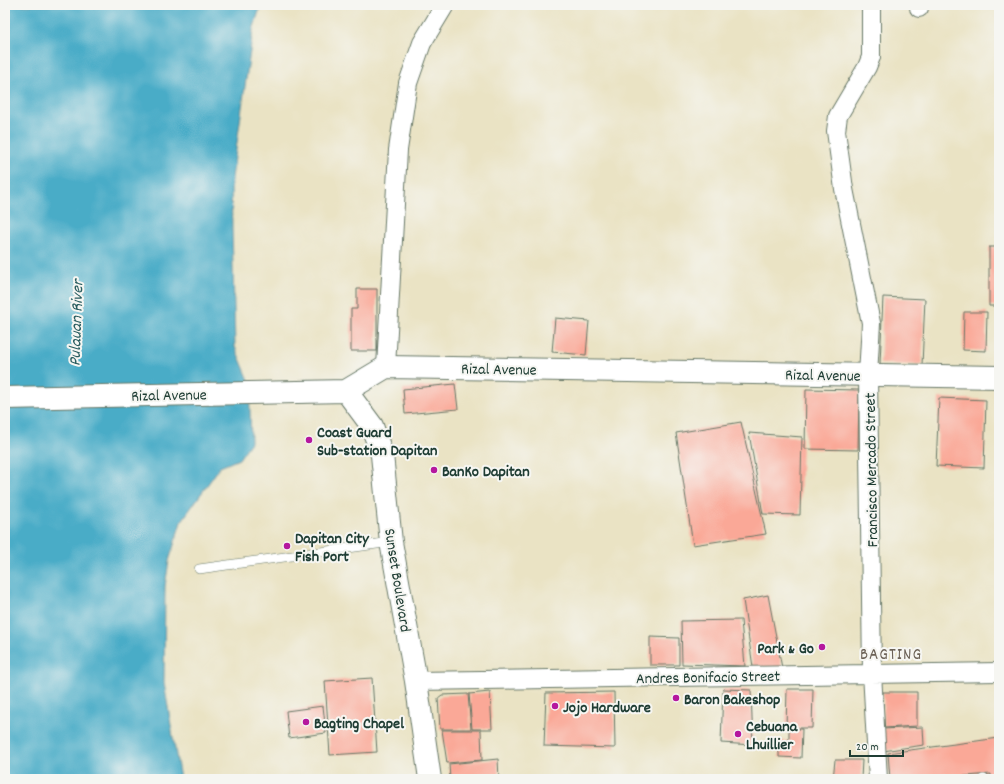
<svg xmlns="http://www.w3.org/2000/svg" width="1004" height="784" viewBox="0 0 1004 784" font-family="Dekko,sans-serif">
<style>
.water{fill:#48acc7;stroke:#34747e}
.building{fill:#faa897}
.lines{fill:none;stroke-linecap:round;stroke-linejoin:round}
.lane-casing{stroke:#676;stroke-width:10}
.street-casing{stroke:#676;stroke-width:20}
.secondary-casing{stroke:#676;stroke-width:24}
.lane{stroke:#fff;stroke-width:9}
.street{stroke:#fff;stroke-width:18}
.secondary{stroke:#fff;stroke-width:22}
.poi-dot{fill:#b5179e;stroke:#f6f6f2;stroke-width:1.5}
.labels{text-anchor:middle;stroke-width:4;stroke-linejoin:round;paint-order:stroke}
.street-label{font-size:16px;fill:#1f3d34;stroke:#f6f6f2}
.poi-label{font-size:16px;font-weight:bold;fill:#1f3d34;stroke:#f6f6f2;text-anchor:start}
.water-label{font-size:17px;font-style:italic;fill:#2b5e60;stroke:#f6f6f2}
.neighbourhood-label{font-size:17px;letter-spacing:1px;fill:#6c6257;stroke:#f6f6f2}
</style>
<rect width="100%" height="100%" fill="#f6f6f2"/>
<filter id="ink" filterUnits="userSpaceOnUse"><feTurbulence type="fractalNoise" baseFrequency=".025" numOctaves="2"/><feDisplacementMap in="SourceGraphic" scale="8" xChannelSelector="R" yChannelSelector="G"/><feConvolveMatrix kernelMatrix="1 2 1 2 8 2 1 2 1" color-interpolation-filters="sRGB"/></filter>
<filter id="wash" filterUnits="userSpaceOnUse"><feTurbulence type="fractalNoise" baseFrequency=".012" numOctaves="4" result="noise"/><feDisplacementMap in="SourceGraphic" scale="16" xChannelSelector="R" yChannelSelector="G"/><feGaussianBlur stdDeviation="0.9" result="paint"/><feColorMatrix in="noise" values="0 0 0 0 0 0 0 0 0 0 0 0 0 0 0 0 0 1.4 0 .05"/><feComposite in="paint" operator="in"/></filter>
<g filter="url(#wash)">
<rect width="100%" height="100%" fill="#eae3c4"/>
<path class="water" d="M5,5H261L253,30L231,185L235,347L249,380L251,442L239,459L220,467L181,522L169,561L165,586L164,683L180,779H5Z"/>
<g id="blocks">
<path class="building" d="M989,247H999V306H989Z
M357,289H377V351H351V309H357Z
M883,297L925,299L922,365L880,364Z
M964,312H987L986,351L963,350Z
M555,318L589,321L586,355L552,352Z
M455,384L458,409L405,414L403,389Z
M806,389L859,390L858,450L805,449Z
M939,398L986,400L984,468L936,466Z
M741,422L766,534L693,545L676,433Z
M749,433L802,437L800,515L763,514Z
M768,595L782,668L753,667L743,600Z
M741,620L745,666L682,664L681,621Z
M650,637L679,638V665H650Z
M372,678L377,752L330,755L325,681Z
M723,689L751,690L753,745L721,743Z
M787,689H813L812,728H786Z
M490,692L492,729H472L469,694Z
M614,692L615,748L544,746L546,693Z
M883,692H917V726L884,728Z
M468,694L471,729H440L438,698L442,695Z
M323,706L326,733L289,738L286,711Z
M923,727L924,745L883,751V729Z
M789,729H802L801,758L779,757V741H789Z
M442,730H481L482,760L447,763Z
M999,738V779H991V774L929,779H890L888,753Z
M498,759L499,779H450L449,764Z
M835,760H862L861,779H833Z"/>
</g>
</g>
<g filter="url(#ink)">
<use href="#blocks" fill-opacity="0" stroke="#676" stroke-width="1"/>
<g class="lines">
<g class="lane-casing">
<path id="lane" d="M199,569L391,542
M983,779H984"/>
</g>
<g class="street-casing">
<path id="street" d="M871,5V57L867,67L838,116L836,131L844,189L871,323L868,375L872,673L878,779
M919,8V5
M386,367L398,150L408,83L422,43L445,5
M416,681L999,672"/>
</g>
<g class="secondary-casing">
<path id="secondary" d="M346,391L372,426L382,455L391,542L416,681L430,779
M5,398L346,391L386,367L999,377"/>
</g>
<use href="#lane" class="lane"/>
<use href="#street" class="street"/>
<use href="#secondary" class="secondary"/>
</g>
</g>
<g class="poi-dot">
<circle cx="309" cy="440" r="4"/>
<circle cx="434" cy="470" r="4"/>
<circle cx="287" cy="546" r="4"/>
<circle cx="822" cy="647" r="4"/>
<circle cx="676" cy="698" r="4"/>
<circle cx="555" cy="706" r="4"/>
<circle cx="306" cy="722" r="4"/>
<circle cx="738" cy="734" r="4"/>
</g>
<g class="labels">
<g class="street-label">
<text transform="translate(499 368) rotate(1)" y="6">Rizal Avenue</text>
<text transform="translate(823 374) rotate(1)" y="6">Rizal Avenue</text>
<text transform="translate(169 394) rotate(-1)" y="6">Rizal Avenue</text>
<text transform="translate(870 470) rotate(-91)" y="6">Francisco Mercado Street</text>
<text transform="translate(399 580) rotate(81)" y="6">Sunset Boulevard</text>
<text transform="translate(708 676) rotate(-1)" y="6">Andres Bonifacio Street</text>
</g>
<g class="poi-label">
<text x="317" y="437">Coast Guard<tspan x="317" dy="18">Sub-station Dapitan</tspan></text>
<text x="442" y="476">BanKo Dapitan</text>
<text x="295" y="543">Dapitan City<tspan x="295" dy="18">Fish Port</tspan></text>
<text x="814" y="653" text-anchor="end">Park &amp; Go</text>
<text x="684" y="704">Baron Bakeshop</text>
<text x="563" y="712">Jojo Hardware</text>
<text x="314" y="728">Bagting Chapel</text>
<text x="746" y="731">Cebuana<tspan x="746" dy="18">Lhuillier</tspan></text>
</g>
<g class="water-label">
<text transform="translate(75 323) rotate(-88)" y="6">Pulauan River</text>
</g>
<g class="neighbourhood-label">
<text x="891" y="659">BAGTING</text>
</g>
</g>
<rect width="1004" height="784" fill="none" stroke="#f6f6f2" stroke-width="20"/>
<path d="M850 750v6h53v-6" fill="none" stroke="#1f3d34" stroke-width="2"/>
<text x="856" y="750" font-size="12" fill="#1f3d34" stroke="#f6f6f2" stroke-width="3" paint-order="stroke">20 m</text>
</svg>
